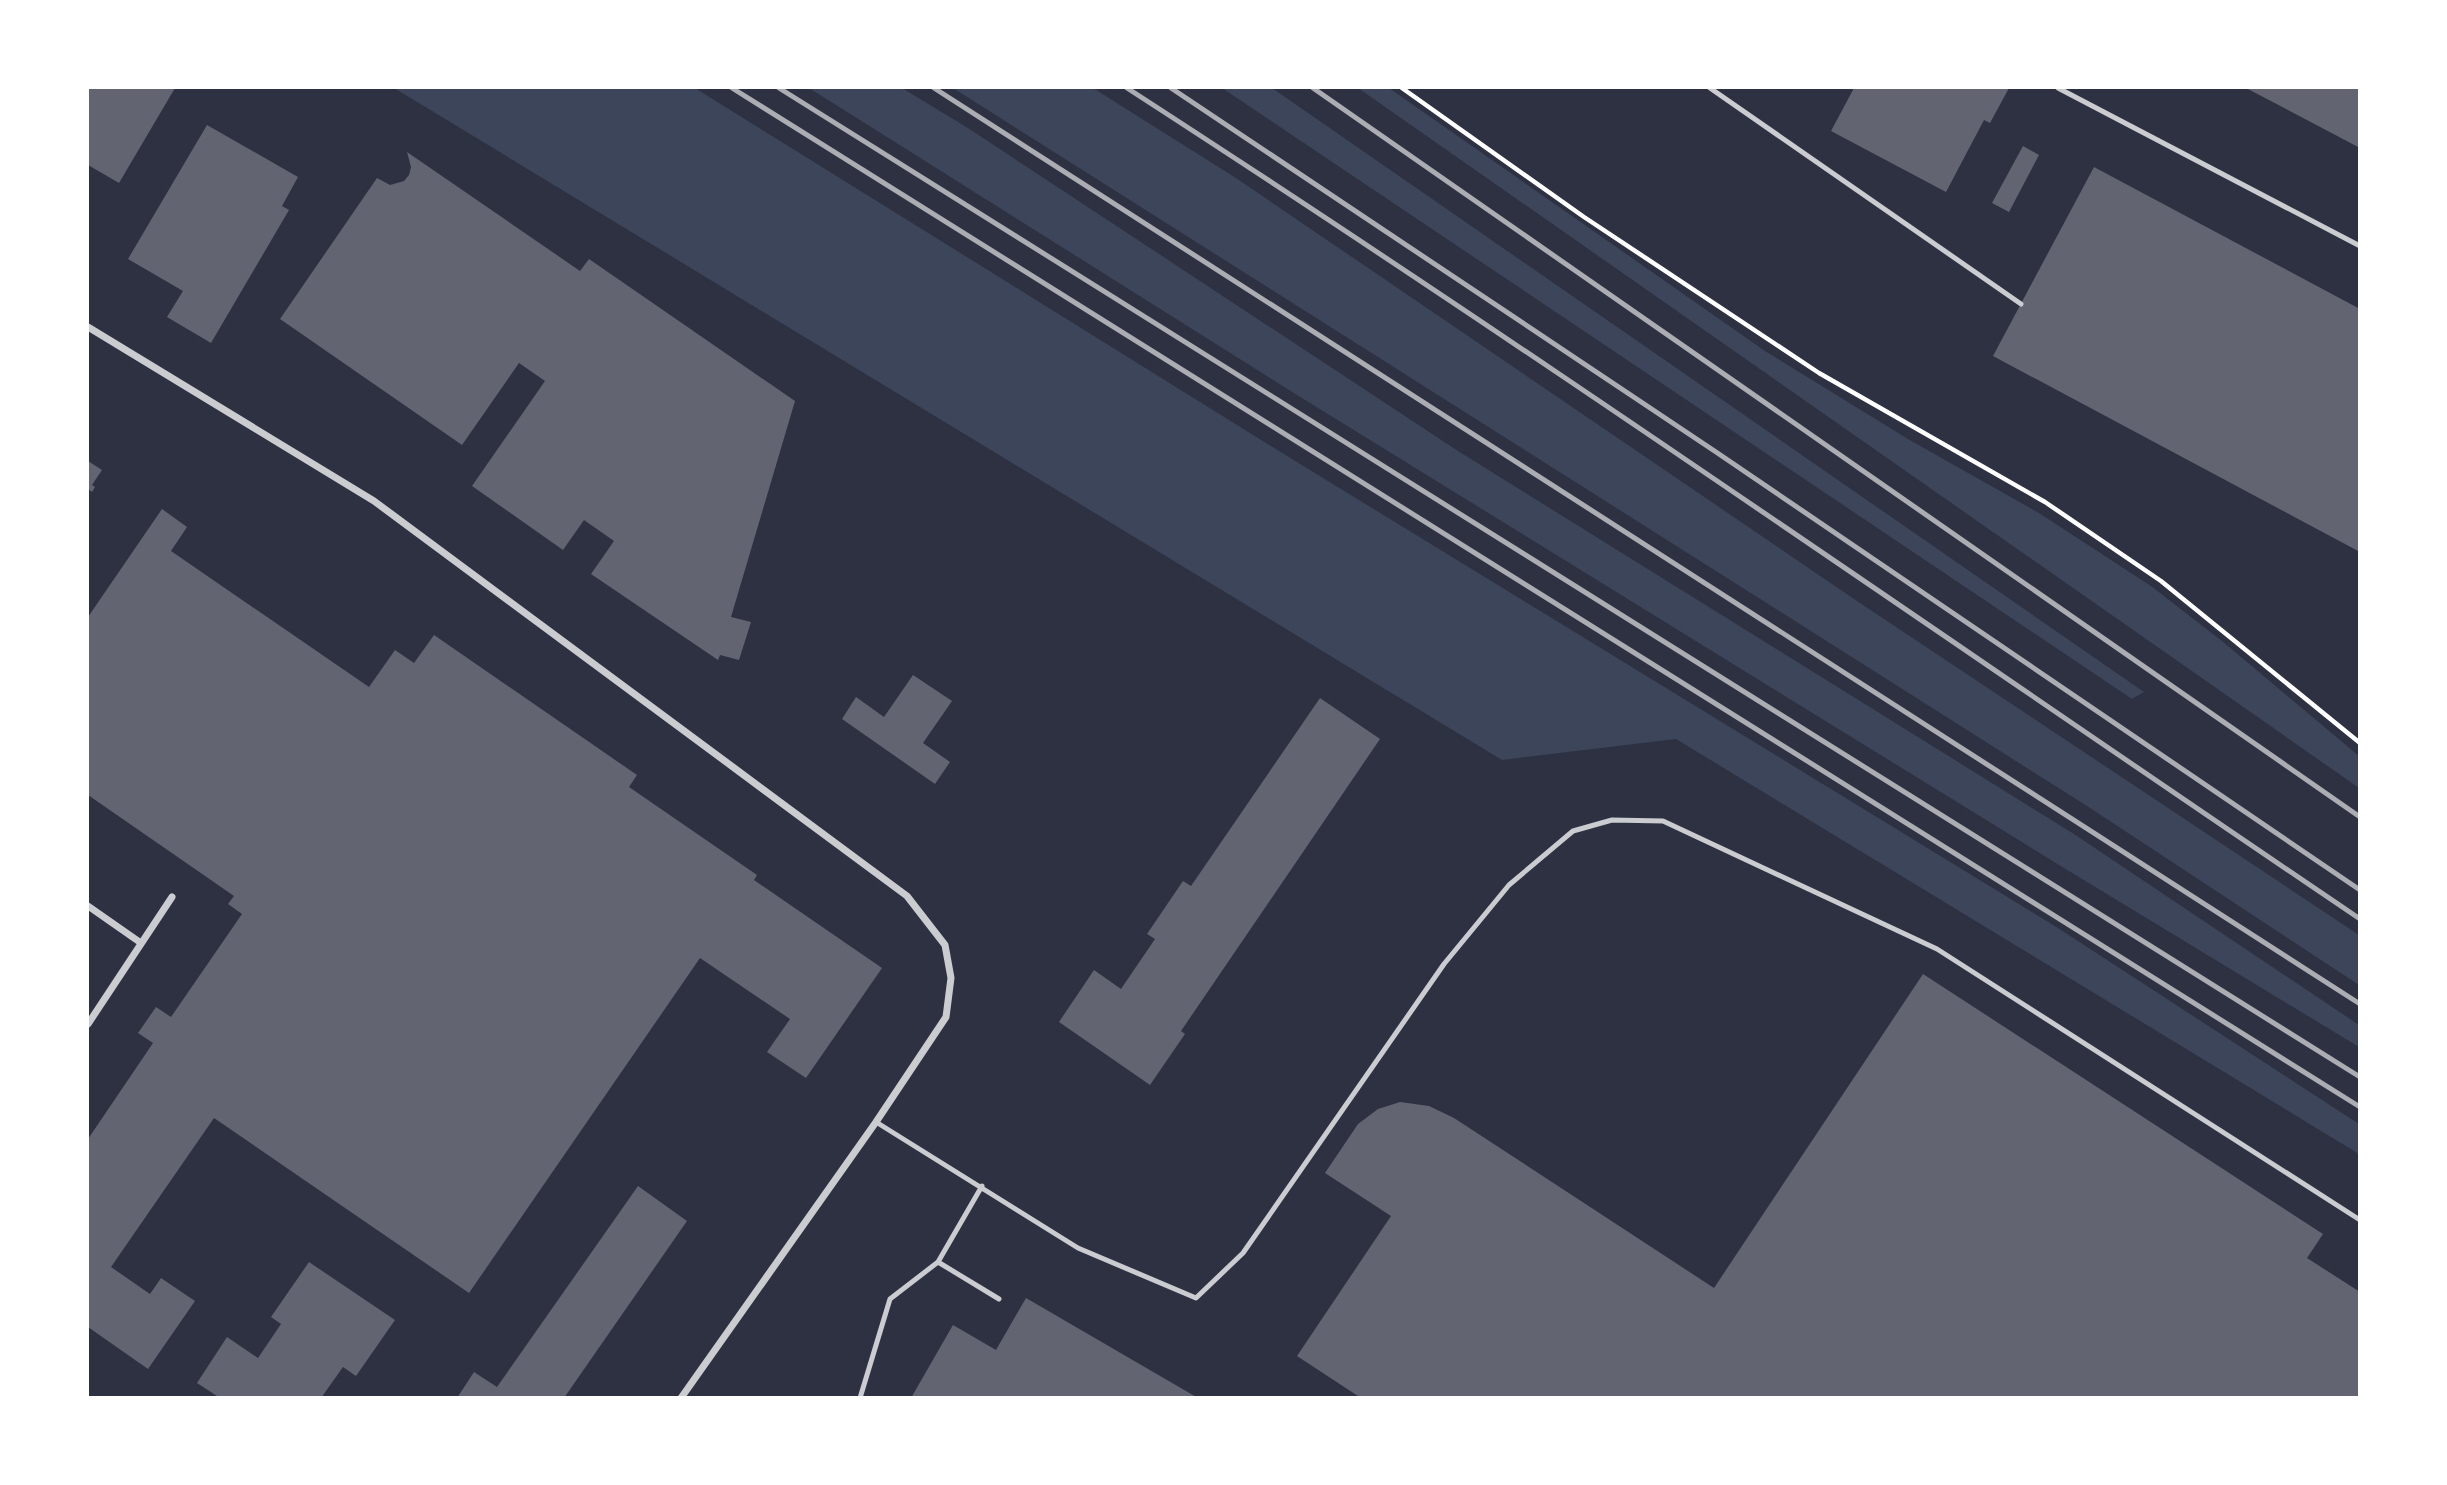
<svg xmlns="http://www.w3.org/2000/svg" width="2447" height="1485" viewBox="0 0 2447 1485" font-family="'Roboto Serif',serif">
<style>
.green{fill:#3c4559}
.building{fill:#626471}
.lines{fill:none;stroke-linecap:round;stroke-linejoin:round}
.path{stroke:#fff;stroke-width:4.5}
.service{stroke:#caccd0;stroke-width:5}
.minor{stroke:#caccd0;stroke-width:7}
.rail{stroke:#abadb3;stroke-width:5}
</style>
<rect width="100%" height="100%" fill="#2d3142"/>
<path class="green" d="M394,88H695L1279,451L2058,928L2359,1124V1154L1676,739L1502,760Z
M809,88H902L968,128L1458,451L2074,834L2359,1025V1047L2059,865L1297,395Z
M953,88H1093L1236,178L1860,603L2359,935V985L2087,806Z
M1222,88H1272L2144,692L2132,699Z
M1358,88H1389L1765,351L1908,439L2039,513L2151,586L2222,641L2359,756V788Z"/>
<path class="building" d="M88,88H175L119,183L88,165Z
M1854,88H2009L1990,123L1984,120L1946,192L1831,131Z
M2246,88H2360V148Z
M207,125L298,177L282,206L289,210L211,343L167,317L183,291L128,259Z
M2023,146L2039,155L2009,212L1992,203Z
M407,152L580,271L589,259L795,401L731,617L751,622L739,660L720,655L718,660L591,574L614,541L584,520L563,550L472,486L545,381L519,363L462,445L280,319L377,178L390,185L404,181L409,175L411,167Z
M2094,167L2360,309V552L1993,356Z
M88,461L102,470L92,485L95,487L92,492L88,489Z
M162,509L187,527L171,551L369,687L395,650L414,663L434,635L637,775L629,787L757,875L754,880L882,968L806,1078L767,1052L790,1019L700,958L469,1293L214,1118L111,1267L150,1294L161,1278L195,1301L148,1369L88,1327V1139L153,1043L138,1033L156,1007L171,1017L242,914L228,904L234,896L88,795V617Z
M913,675L952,701L923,743L950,762L935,784L842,719L856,697L884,717Z
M1320,698L1380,739L1181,1031L1185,1034L1150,1085L1059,1022L1094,970L1121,989L1155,939L1147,934L1183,881L1191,886Z
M1923,974L2323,1234L2307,1258L2360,1292V1398H1361L1297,1356L1391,1216L1325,1173L1358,1124L1378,1109L1400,1102L1429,1106L1454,1118L1714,1288Z
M638,1186L687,1221L564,1398H457L474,1372L497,1387Z
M309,1262L395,1320L356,1376L343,1367L321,1398H220L197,1383L227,1337L258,1358L281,1324L271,1317Z
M1026,1298L1198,1398H911L953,1325L996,1350Z"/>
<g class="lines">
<path class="path" d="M1402,88L1584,217L1819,373L2045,502L2161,581L2360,743"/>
<path class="service" d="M1710,88L2021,304
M2058,88L2360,246
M876,1122L1078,1248L1196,1298L1243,1253L1444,964L1509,885L1573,831L1612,820L1663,821L1937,949L2360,1220
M938,1262L982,1186
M860,1398L890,1299L938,1262L999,1299"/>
<path class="minor" d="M88,327L374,501L907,896L945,945L951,978L946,1017L876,1122L681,1398
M88,906L141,943
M88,1024L172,897"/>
<path class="rail" d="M732,88L2360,1107
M779,88L2360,1077
M934,88L2360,1004
M1127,88C1543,357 1949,641 2360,919
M1171,88L1716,452L2360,890
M1313,88L2360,817"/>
</g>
<rect width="2447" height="1485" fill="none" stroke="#ffffff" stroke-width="178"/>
</svg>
